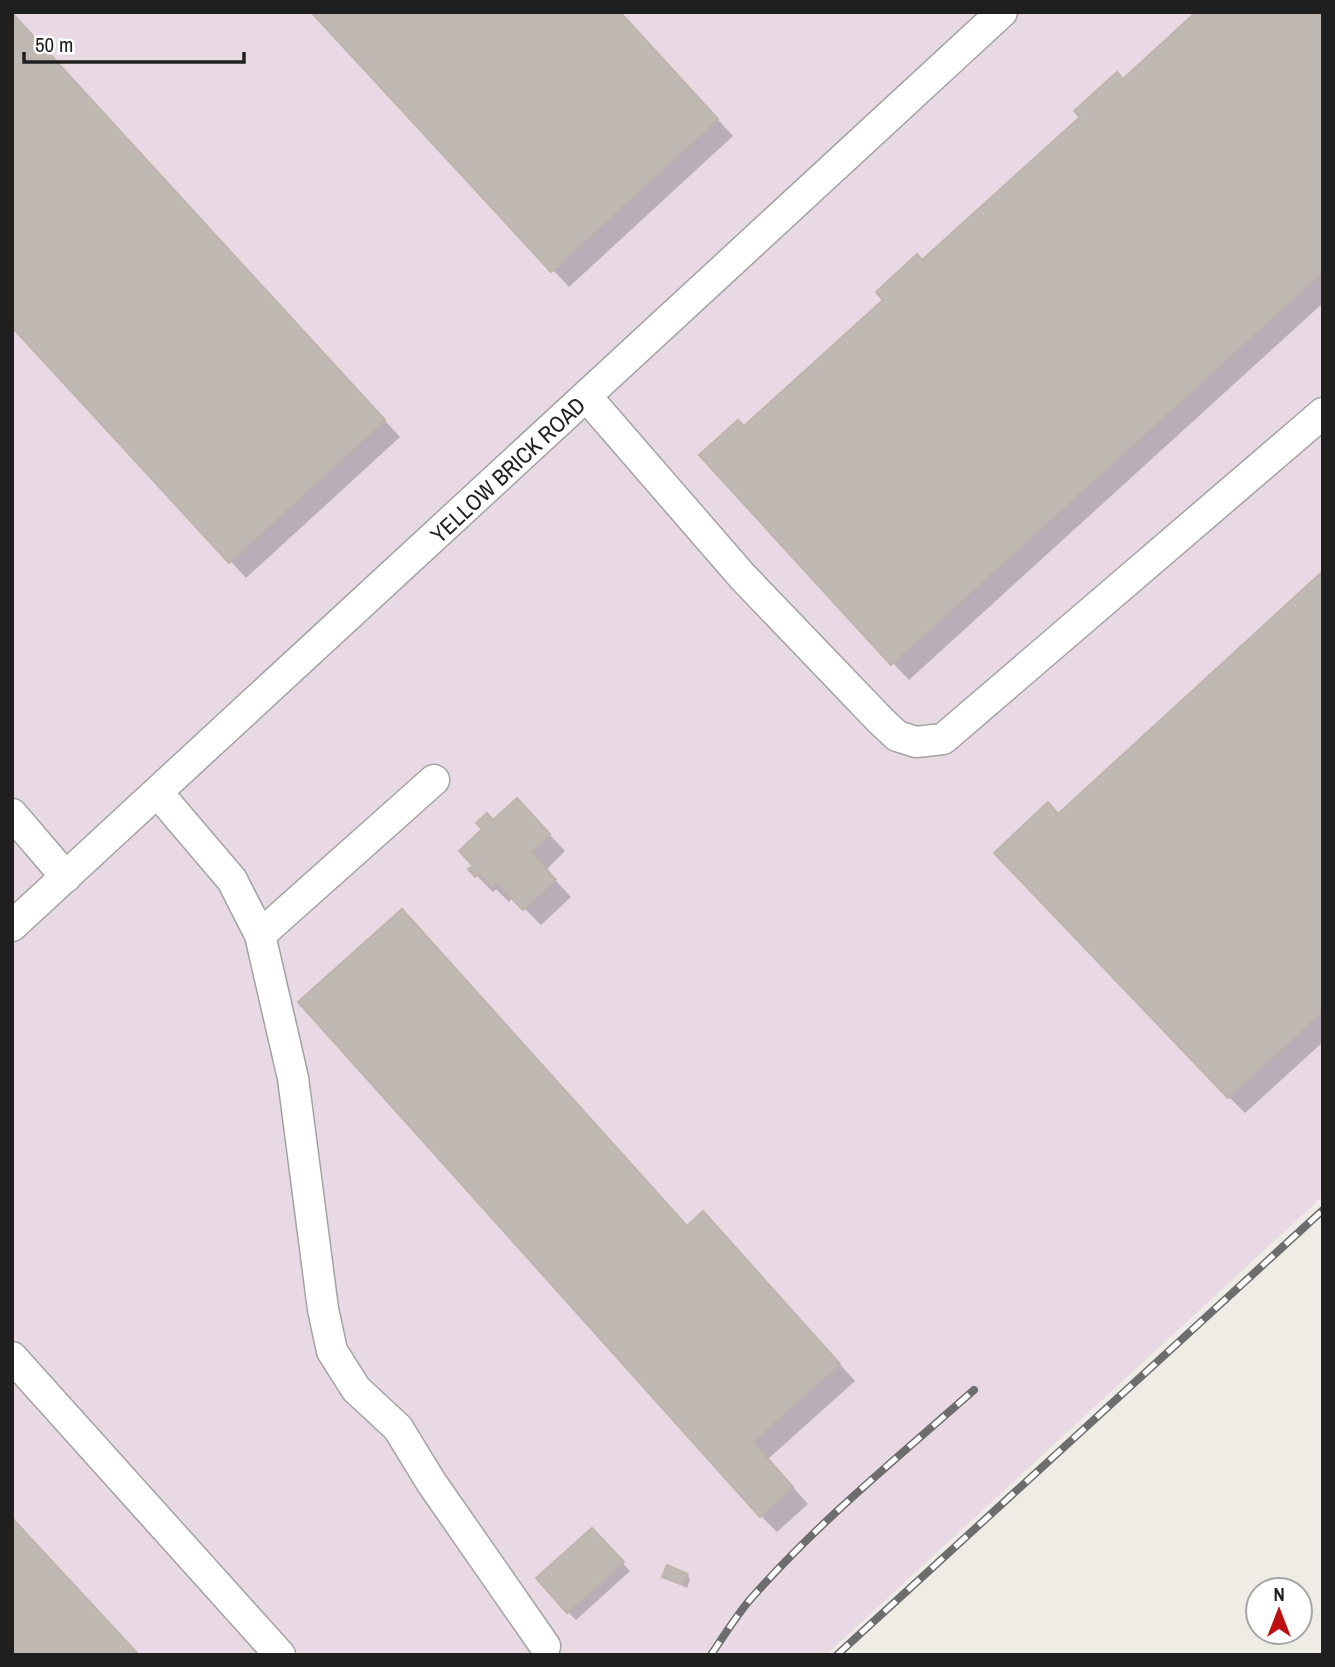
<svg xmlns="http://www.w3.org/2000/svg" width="1335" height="1667" viewBox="0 0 1335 1667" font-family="'Archivo Narrow',sans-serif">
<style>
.industrial{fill:#e8d9e5}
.shadow{fill:#0003}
.building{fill:#bfb8b3;stroke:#c0b3aa;stroke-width:2}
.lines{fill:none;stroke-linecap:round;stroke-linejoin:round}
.minor-casing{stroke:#a3a3a3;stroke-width:33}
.minor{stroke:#fff;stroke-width:30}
.rail-casing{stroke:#6d6d6d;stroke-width:8}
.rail{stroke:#fff;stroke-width:5;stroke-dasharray:16;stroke-linecap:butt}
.labels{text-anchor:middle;stroke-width:7;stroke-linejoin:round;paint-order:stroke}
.street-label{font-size:23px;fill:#1f1f1f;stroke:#fff}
</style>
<rect width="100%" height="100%" fill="#efece6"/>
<path class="industrial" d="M12,12H1323V1196L826,1655H12Z"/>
<path class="shadow" d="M312,12H619L733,136L569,287Z
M1323,12V303L909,680L893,663L744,428L885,300L922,262L1123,81Z
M12,13L400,437L246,578L12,325Z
M1323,573V1042L1245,1113L1229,1097L1048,804L1060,815Z
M533,817L565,851L546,870L571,897L541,925L513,897L509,902L496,889L493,892L471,870L475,866L494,822Z
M703,1213L855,1381L768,1459L808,1504L777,1532L761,1516L687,1228Z
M600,1538L630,1571L576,1620L568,1612Z
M687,1575L690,1579L687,1588L664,1577Z"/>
<path class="building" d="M311,12H620L718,119L551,272Z
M1196,12H1323V272L891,665L699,455L738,420L744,426L883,300L876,292L917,254L922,260L1080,117L1074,111L1117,72L1123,79Z
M12,13L385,420L229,563L12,327Z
M1323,571V1011L1228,1098L994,853L1048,802L1058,814Z
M517,798L550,834L531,852L556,880L523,910L496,882L492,887L479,873L475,877L468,869L473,866L459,851L482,829L476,823L487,813L493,820Z
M402,909L687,1226L703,1211L840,1364L753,1442L793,1487L760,1517L298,1002Z
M12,1518L139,1655H12Z
M592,1528L624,1562L567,1613L536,1578Z
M667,1565L688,1574L683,1585L662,1577Z"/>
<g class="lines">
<g class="minor-casing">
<path id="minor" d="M586,396L742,576L881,721L897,736L916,742L943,739L1323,413
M158,793L232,880L260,935L293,1078L323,1309L332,1351L356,1389L398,1428L431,1482L545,1646
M12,814L66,877
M12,926L1002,12
M260,935L434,780
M12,1357L280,1655"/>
</g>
<use href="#minor" class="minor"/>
<g class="rail-casing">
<path id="rail" d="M711,1655C723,1637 735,1618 748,1602C816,1524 897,1458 974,1390
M837,1655L1323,1210"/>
</g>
<use href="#rail" class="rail"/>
</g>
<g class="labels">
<g class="street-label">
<text transform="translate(508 470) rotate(-43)" y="8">YELLOW BRICK ROAD</text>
</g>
</g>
<rect width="1335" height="1667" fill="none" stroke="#1f1f1f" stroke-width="28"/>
<g transform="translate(1279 1611)"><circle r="33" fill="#ffffff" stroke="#a5a5a5" stroke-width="2"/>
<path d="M0-5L12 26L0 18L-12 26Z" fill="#be1013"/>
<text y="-10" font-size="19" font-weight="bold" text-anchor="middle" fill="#1f1f1f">N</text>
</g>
<path d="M24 52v10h220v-10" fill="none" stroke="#1f1f1f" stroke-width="3.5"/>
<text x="35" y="52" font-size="21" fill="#1f1f1f" stroke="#ffffff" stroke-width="5" paint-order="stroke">50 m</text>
</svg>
